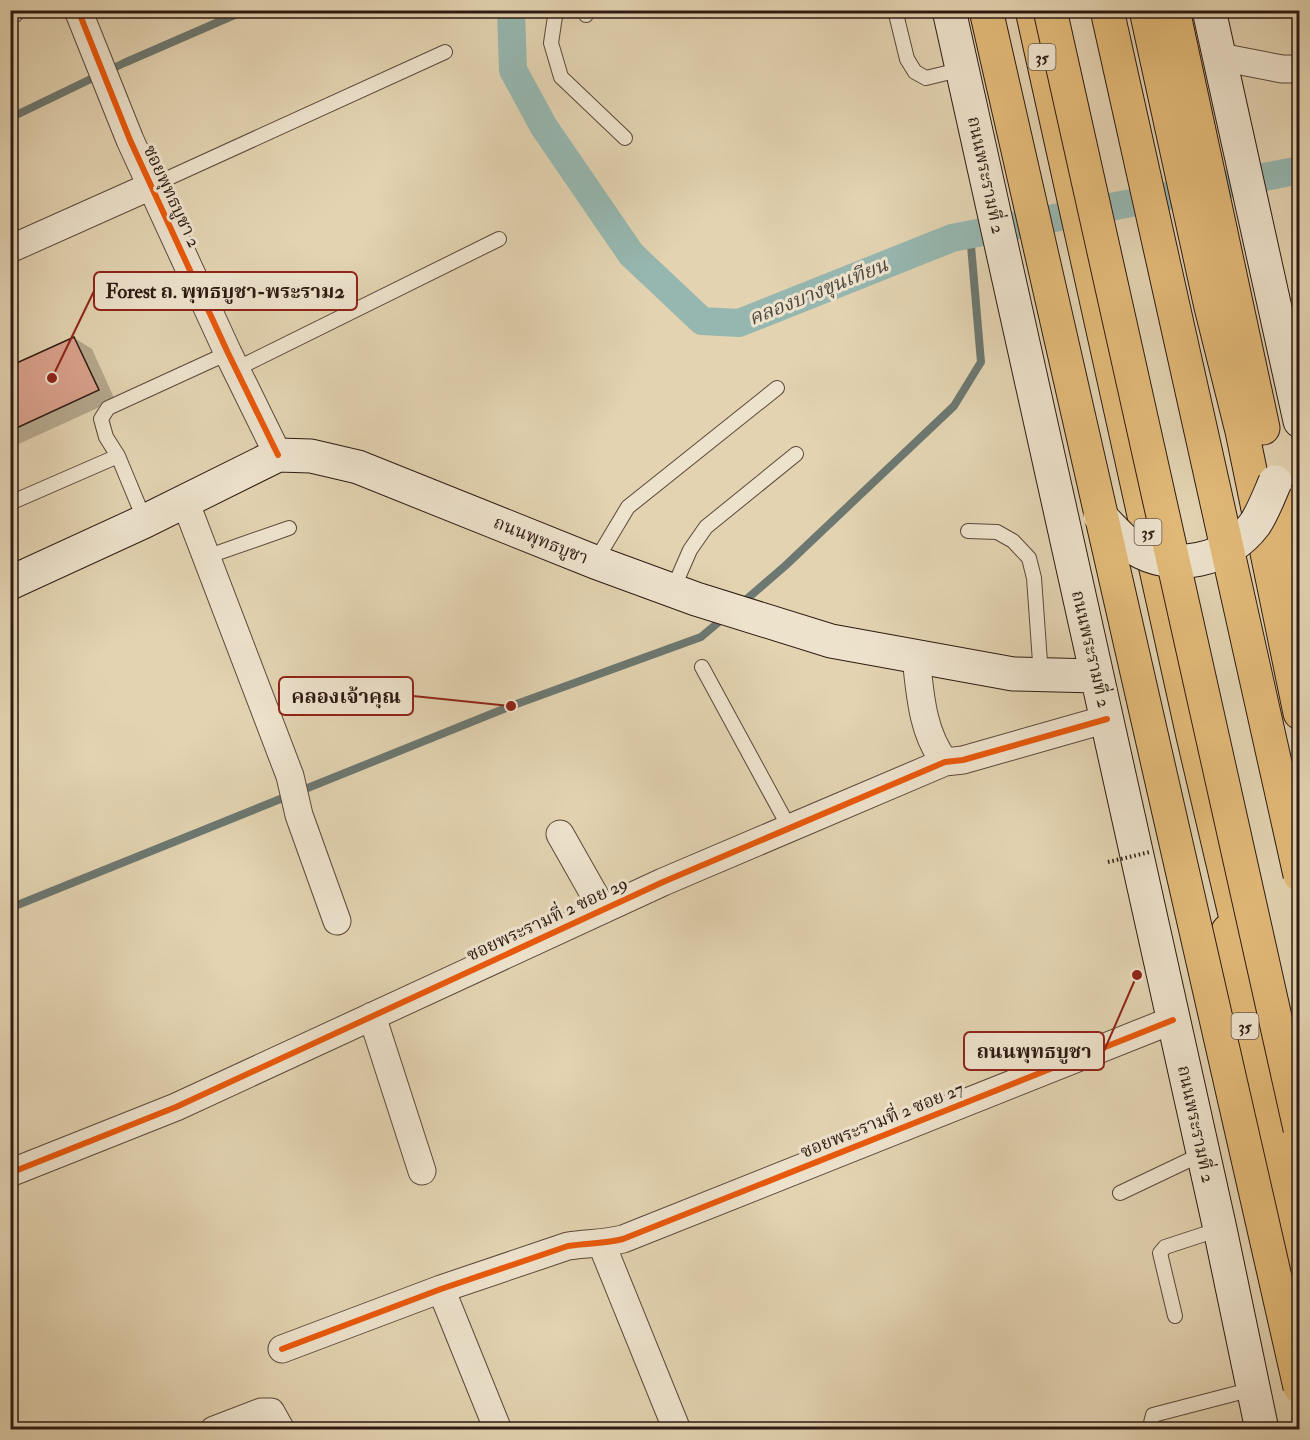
<svg xmlns="http://www.w3.org/2000/svg" width="1310" height="1440" viewBox="0 0 1310 1440" font-family="'IM FELL Double Pica','Noto Serif Thai',serif">
<style>
.shadow{fill:#0003}
.lines{fill:none;stroke-linecap:round;stroke-linejoin:round}
.stream{stroke:#6c7871;stroke-width:8}
.canal{stroke:#96b7b0;stroke-width:28}
.building{fill:#dba28d;stroke:#2e1a12;stroke-width:1.5}
.lane-casing{stroke:#5b483a;stroke-width:16}
.street-casing{stroke:#5b483a;stroke-width:29}
.secondary-casing{stroke:#2e1a12;stroke-width:35}
.primary-casing{stroke:#2e1a12;stroke-width:35}
.highway-casing{stroke:#2e1a12;stroke-width:35}
.lane{stroke:#ede2cc;stroke-width:14}
.street{stroke:#ede2cc;stroke-width:27}
.secondary{stroke:#ede2cc;stroke-width:33}
.primary{stroke:#e2ba78;stroke-width:33}
.highway{stroke:#e2ba78;stroke-width:33}
.secondary-bridge-casing{stroke:#2e1a12;stroke-width:35;stroke-linecap:butt}
.highway-bridge-casing{stroke:#2e1a12;stroke-width:35;stroke-linecap:butt}
.path-bridge{stroke:#2e1a12;stroke-width:4;stroke-dasharray:1.5 3;stroke-linecap:butt}
.secondary-bridge{stroke:#ede2cc;stroke-width:33}
.highway-bridge{stroke:#e2ba78;stroke-width:33}
.cycleway-casing{stroke:#ede2cc;stroke-width:10}
.cycleway{stroke:#e8590c;stroke-width:6}
.labels{text-anchor:middle;stroke-width:6;stroke-linejoin:round;paint-order:stroke}
.shield{fill:#ede2cc;stroke:#67564a;stroke-width:1.5}
.shield-label{font-size:16px;font-weight:bold;fill:#2e1a12}
.street-label{font-size:18px;fill:#2e1a12;stroke:#ede2cc}
.water-label{font-size:20px;font-style:italic;fill:#4d4941;stroke:#ede2cc}
.leader{fill:none;stroke:#8f2418;stroke-width:2}
.callout-dot{fill:#8f2418;stroke:#ede2cc;stroke-width:2}
.callout{fill:#ede2cc;stroke:#8f2418;stroke-width:2}
.callout-label{font-size:20px;text-anchor:middle;font-weight:bold;fill:#2e1a12}
</style>
<rect width="100%" height="100%" fill="#e3d3b1"/>
<filter id="stains"><feTurbulence type="fractalNoise" baseFrequency=".00333" numOctaves="4"/><feColorMatrix values="0 0 0 0 .2 0 0 0 0 .09 0 0 0 0 .02 0 0 0 .5 -.17"/></filter>
<radialGradient id="worn" r=".72"><stop offset=".6" stop-color="#630" stop-opacity="0"/><stop offset="1" stop-color="#630" stop-opacity=".3"/></radialGradient>
<path class="shadow" d="M74,338L92,349L115,400L10,448V368Z"/>
<g class="lines">
<path class="stream" d="M10,118L124,63L246,10
M741,604L785,566L954,406L981,362L970,234
M10,908L511,706L701,637L726,616"/>
<path class="canal" d="M511,10L513,70L544,127L631,254L702,321L739,323L952,238L1300,170"/>
</g>
<path class="building" d="M74,337L99,390L10,431V366Z"/>
<g class="lines">
<g class="lane-casing">
<path id="lane" d="M556,10L551,43L561,77L625,138
M895,10L907,59L915,72L926,78L963,69
M586,15V10
M151,186L445,52
M236,369L499,239
M118,456L106,437L101,419L108,408L228,353
M10,503L118,456L145,521
M968,531L997,532L1013,541L1029,558L1034,578L1041,676
M206,557L289,528
M595,562L628,507L777,388
M673,589L690,550L706,527L796,454
M702,667L790,829
M1120,1193L1202,1154
M1175,1316L1160,1253L1165,1247L1220,1229
M1153,1430L1151,1423L1153,1415L1253,1389"/>
</g>
<g class="street-casing">
<path id="street" d="M78,10L130,140L228,353L278,455
M10,11L11,10
M1220,57L1282,69H1300
M10,249L151,186
M185,501L290,776L299,815L337,921
M916,657C920,693 922,733 945,762
M560,834L603,910
M372,1016L422,1171
M10,1173L176,1107L663,882L945,762L963,760L1107,719
M602,1245L677,1430
M441,1289L498,1430
M282,1349L441,1289L568,1246C588,1243 602,1244 623,1239L1173,1020
M214,1430L261,1412H271L281,1430"/>
</g>
<g class="secondary-casing">
<path id="secondary" d="M949,10L1220,1229L1262,1430
M1209,10L1300,421
M10,583L145,521L278,455L311,456L358,467L595,562L696,599L831,641L1013,674L1097,676"/>
</g>
<g class="primary-casing">
<path id="primary" d="M1228,931L1300,1315"/>
</g>
<g class="highway-casing">
<path id="highway" d="M1032,10L1193,736L1246,961
M1146,10L1211,307L1242,431L1300,713
M1173,10L1263,428
M1278,496L1300,595
M1279,1098L1300,1184"/>
</g>
<use href="#lane" class="lane"/>
<use href="#street" class="street"/>
<use href="#secondary" class="secondary"/>
<use href="#primary" class="primary"/>
<use href="#highway" class="highway"/>
<g class="secondary-bridge-casing">
<path id="secondary-bridge" d="M1100,516C1111,527 1121,540 1134,548C1173,573 1228,561 1255,524C1263,512 1269,496 1275,482"/>
</g>
<g class="highway-bridge-casing">
<path id="highway-bridge" d="M986,10L1300,1387
M1050,10L1300,1129
M1107,10L1300,875"/>
</g>
<path class="path-bridge" d="M1108,862L1150,852"/>
<use href="#secondary-bridge" class="secondary-bridge"/>
<use href="#highway-bridge" class="highway-bridge"/>
<g class="cycleway-casing">
<path id="cycleway" d="M78,10L130,140L228,353L278,455
M10,1173L176,1107L663,882L945,762L963,760L1107,719
M282,1349L441,1289L568,1246C588,1243 602,1244 623,1239L1173,1020"/>
</g>
<use href="#cycleway" class="cycleway"/>
</g>
<g class="labels">
<g class="shield">
<rect x="1028.5" y="44" width="27" height="26" rx="4.5"/>
<rect x="1134.5" y="519" width="27" height="26" rx="4.5"/>
<rect x="1231.5" y="1013" width="27" height="26" rx="4.5"/>
</g>
<g class="shield-label">
<text x="1042" y="63">35</text>
<text x="1148" y="538">35</text>
<text x="1245" y="1032">35</text>
</g>
<g class="street-label">
<text transform="translate(986 175) rotate(78)" y="6">ถนนพระรามที่ 2</text>
<text transform="translate(172 196) rotate(65)" y="6">ซอยพุทธบูชา 2</text>
<text transform="translate(541 540) rotate(22)" y="6">ถนนพุทธบูชา</text>
<text transform="translate(1091 649) rotate(77)" y="6">ถนนพระรามที่ 2</text>
<text transform="translate(547 919) rotate(-25)" y="6">ซอยพระรามที่ 2 ซอย 29</text>
<text transform="translate(882 1120) rotate(-22)" y="6">ซอยพระรามที่ 2 ซอย 27</text>
<text transform="translate(1196 1124) rotate(78)" y="6">ถนนพระรามที่ 2</text>
</g>
<g class="water-label">
<text transform="translate(818 291) rotate(-22)" y="7">คลองบางขุนเทียน</text>
</g>
</g>
<path class="leader" d="M52 378L94 291M511 706L413 696M1137 975L1104 1051"/>
<g class="callout-dot">
<circle cx="52" cy="378" r="6"/>
<circle cx="511" cy="706" r="6"/>
<circle cx="1137" cy="975" r="6"/>
</g>
<g class="callout">
<rect x="94" y="272" width="263" height="38" rx="6"/>
<rect x="279" y="677" width="134" height="38" rx="6"/>
<rect x="964" y="1032" width="140" height="38" rx="6"/>
</g>
<g class="callout-label">
<text x="225" y="298">Forest ถ. พุทธบูชา-พระราม2</text>
<text x="346" y="703">คลองเจ้าคุณ</text>
<text x="1034" y="1058">ถนนพุทธบูชา</text>
</g>
<rect width="1310" height="1440" fill="none" stroke="#e3d3b1" stroke-width="36"/>
<rect x="12" y="12" width="1286" height="1416" fill="none" stroke="#2e1a12" stroke-width="3"/>
<rect x="18" y="18" width="1274" height="1404" fill="none" stroke="#2e1a12" stroke-width="1.5"/>
<rect width="100%" height="100%" filter="url(#stains)"/>
<rect width="100%" height="100%" fill="url(#worn)"/>
</svg>
